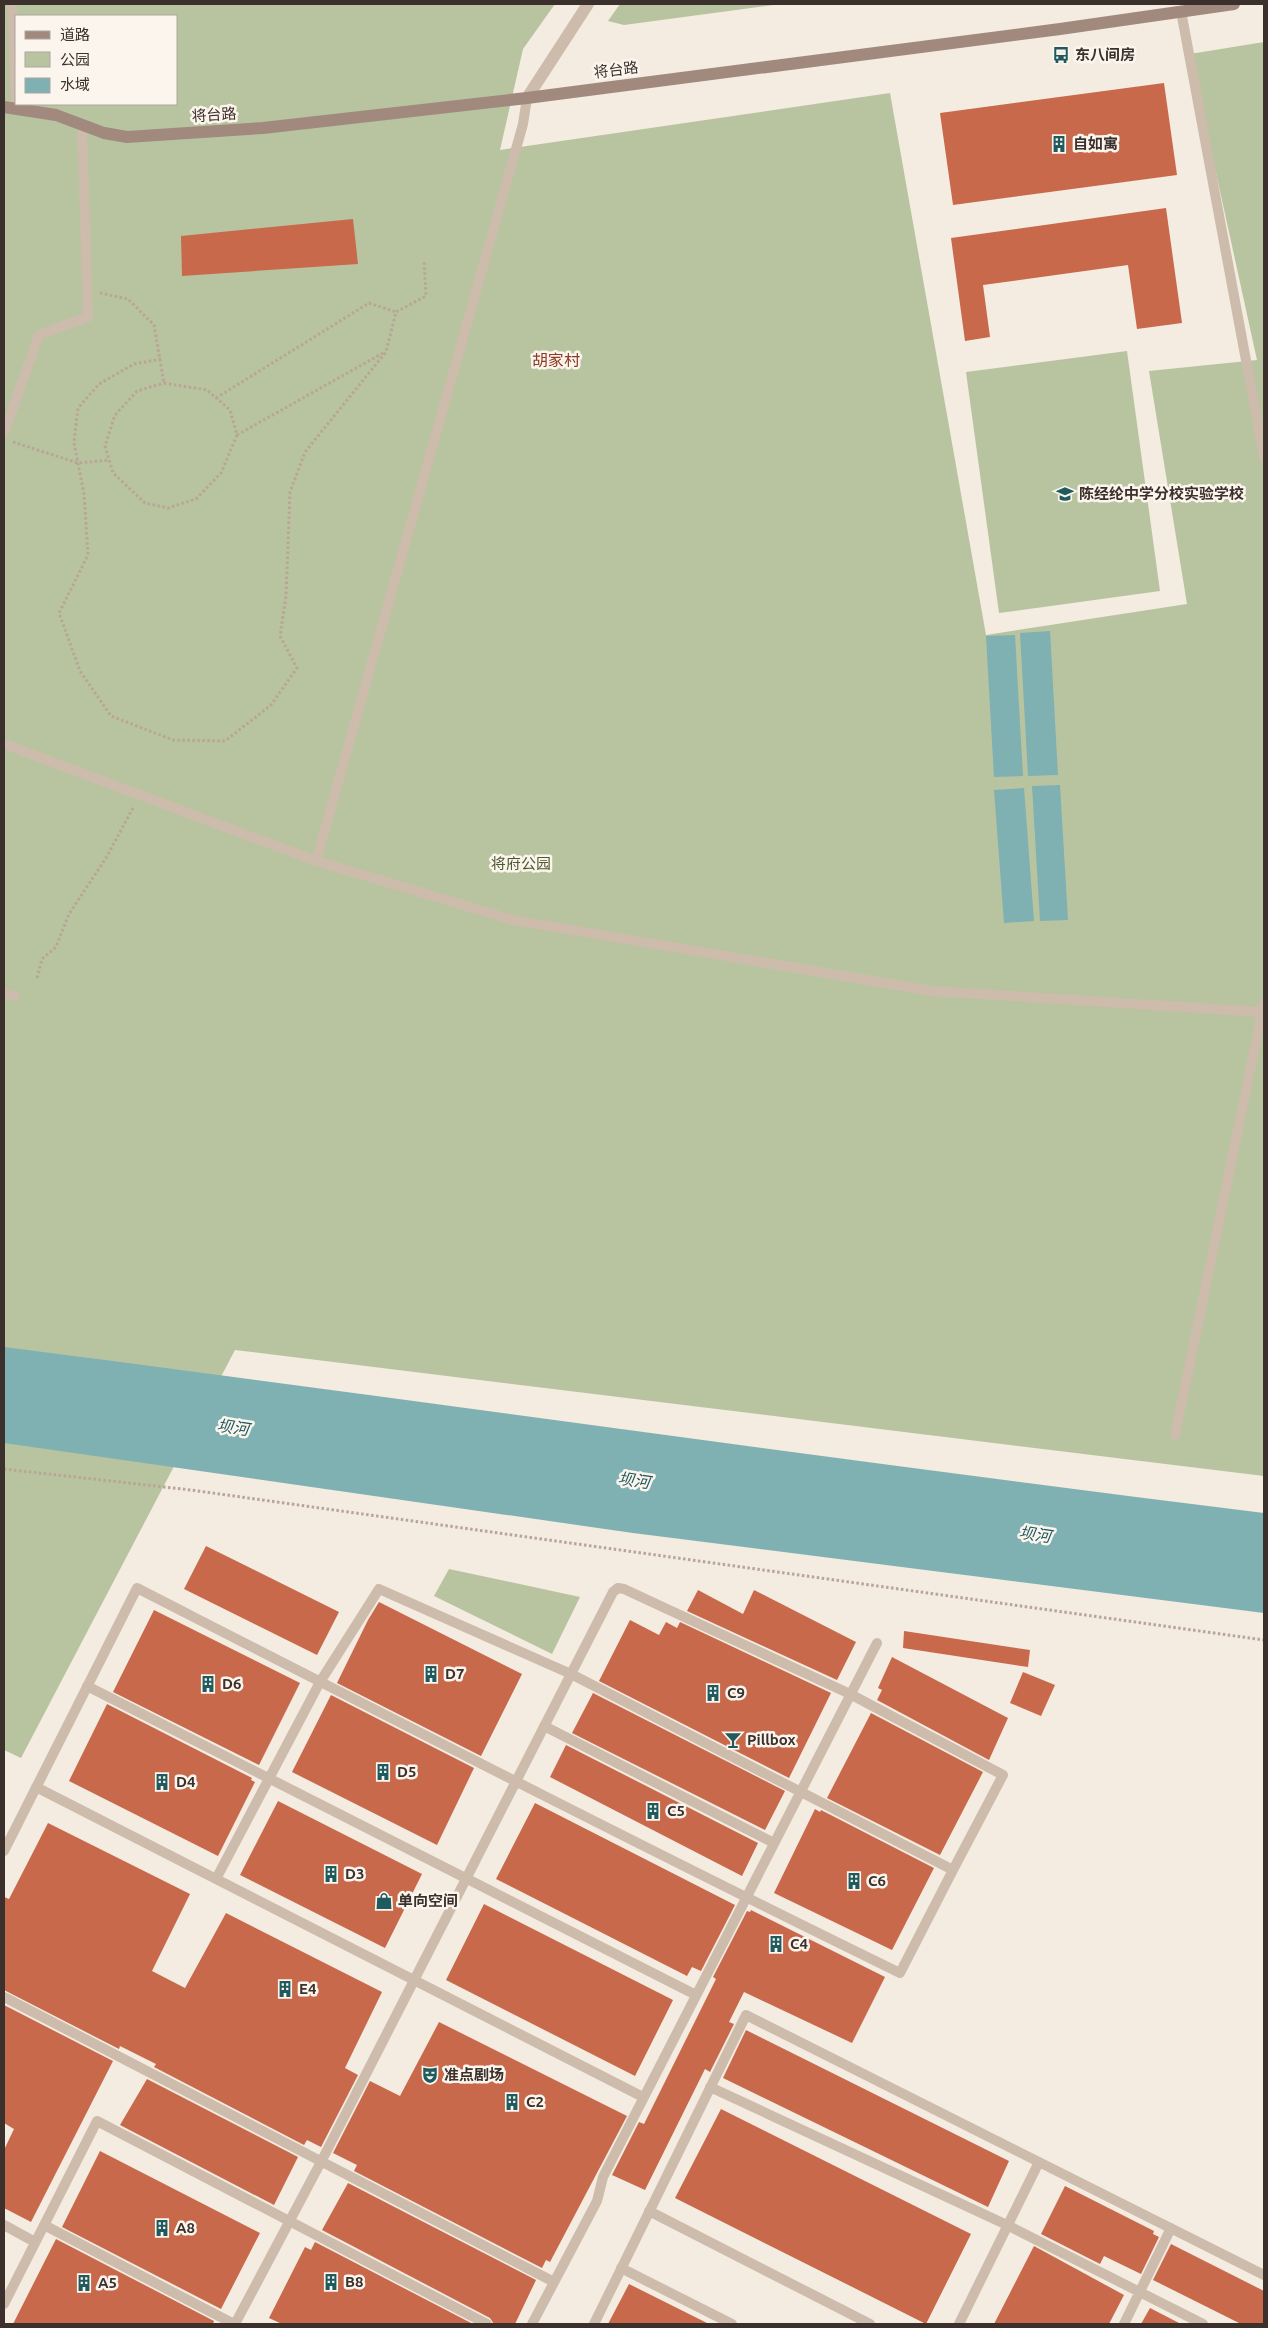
<svg xmlns="http://www.w3.org/2000/svg" width="1268" height="2328" viewBox="0 0 1268 2328" font-family="Ubuntu,'Noto Sans SC',sans-serif">
<style>
.green{fill:#b8c4a0;fill-rule:evenodd}
.water{fill:#7fb0b2}
.building{fill:#c8694b}
.lines{fill:none;stroke-linecap:round;stroke-linejoin:round}
.path{stroke:#b9a596;stroke-width:3;stroke-dasharray:2.5 2.5;stroke-linecap:butt}
.service{stroke:#cdbbac;stroke-width:10}
.minor{stroke:#cdbbac;stroke-width:12}
.secondary{stroke:#a18a7d;stroke-width:12}
.labels{text-anchor:middle;stroke-width:5;stroke-linejoin:round;paint-order:stroke}
.poi-label{font-size:15px;font-weight:bold;fill:#3b302b;stroke:#fbf5ee;text-anchor:start}
.street-label{font-size:15px;fill:#3b302b;stroke:#fbf5ee}
.park-label{font-size:15px;fill:#4a5a2e;stroke:#fbf5ee}
.neighbourhood-label{font-size:16px;fill:#8c3b22;stroke:#fbf5ee}
.water-label{font-size:16px;font-style:italic;fill:#1f5a5e;stroke:#fbf5ee}
</style>
<rect width="100%" height="100%" fill="#f4ebe1"/>
<path class="green" d="M4,4H555L523,49L500,150L890,93L986,635L1187,604L1149,371L1257,360L1190,54L1264,42V1476L235,1350L21,1758L4,1750ZM16,16H176V104H16Z
M620,4H781L624,25L608,21Z
M1127,351L1160,591L999,613L966,372Z
M449,1569L580,1597L552,1654L434,1596Z"/>
<path class="water" d="M1050,631L1058,775L1028,776L1020,633Z
M1015,635L1023,776L994,777L986,636Z
M1060,785L1068,920L1040,921L1032,786Z
M1024,788L1034,921L1004,923L994,790Z
M4,1347C424,1401 844,1461 1264,1513V1613L633,1533L4,1443Z"/>
<path class="building" d="M1164,83L1177,175L953,205L940,113Z
M1166,208L1182,323L1137,329L1128,265L983,285L990,337L965,341L951,238Z
M353,219L358,264L182,276L181,236Z
M206,1546L339,1612L317,1655L184,1589Z
M698,1590L743,1614L754,1590L856,1642L837,1680L687,1611Z
M379,1602L522,1674L481,1756L337,1683L368,1620Z
M154,1610L300,1683L259,1765L113,1692Z
M630,1620L659,1635L666,1622L677,1628L680,1622L831,1693L789,1778L599,1681Z
M904,1631L1030,1650L1028,1667L903,1648Z
M892,1657L1008,1718L989,1760L877,1700L882,1690L878,1688Z
M1023,1672L1055,1685L1041,1716L1010,1703Z
M593,1693L785,1791L765,1830L572,1733Z
M331,1695L474,1768L437,1845L292,1772Z
M107,1704L252,1778L251,1780L255,1782L218,1856L69,1781Z
M871,1713L983,1772L940,1855L827,1798Z
M566,1745L758,1843L742,1876L550,1777Z
M278,1801L422,1874L385,1948L240,1875Z
M535,1803L735,1905L701,1971L692,1967L687,1976L496,1879Z
M815,1809L820,1812L821,1810L934,1868L892,1950L774,1893Z
M48,1823L190,1894L152,1971L185,1988L226,1913L382,1992L345,2068L358,2075L321,2147L307,2140L304,2145L154,2067L156,2064L120,2046L119,2049L4,1990V1897L9,1899Z
M484,1904L673,2000L635,2076L446,1980Z
M751,1910L885,1977L852,2043L744,1992L729,2022L734,2024L710,2072L705,2069L645,2190L612,2175L639,2122L644,2124L716,1979L713,1977L747,1911L750,1912Z
M4,2005L113,2061L31,2222L4,2208V2150L14,2129L4,2123Z
M439,2022L627,2116L550,2262L546,2260L542,2268L354,2171L357,2165L333,2153L370,2081L400,2096Z
M746,2030L1009,2161L988,2207L723,2078Z
M147,2079L298,2157L274,2205L120,2125Z
M721,2109L971,2234L926,2324L675,2198Z
M100,2151L260,2233L221,2309L62,2227Z
M348,2183L536,2280L515,2324H494L490,2318L322,2230Z
M1065,2186L1154,2231L1153,2234L1159,2237L1141,2274L1104,2256L1100,2264L1041,2234Z
M56,2239L214,2321L213,2324H13Z
M315,2242L473,2324H282L269,2318L305,2247L311,2250Z
M1171,2244L1264,2291V2324H1241L1153,2280Z
M1034,2246L1124,2295L1109,2324H994Z
M629,2284L709,2324H608Z
M1150,2308L1181,2324H1141Z"/>
<g class="lines">
<path class="path" d="M100,293L128,299L154,325L164,383
M161,359L134,364L99,384L78,408L74,443L84,494L88,555L59,613L80,671L111,716L173,740L225,741L271,705L297,668L280,636L286,596L290,492L305,452L386,352L396,312L426,296L424,260
M164,383L207,390L230,410L237,435L221,473L196,499L168,508L145,503L113,473L105,446L115,415L137,391Z
M216,398L369,303L396,312
M237,435L383,353
M13,442L78,463L109,460
M37,978L42,959L56,947L69,914L106,858L134,806
M4,1469L191,1490L1264,1640"/>
<path class="service" d="M12,4L16,108
M1181,11L1264,457
M4,433L39,335L88,317L82,125
M4,744L316,861L513,920L932,991L1262,1012
M316,861L523,124L527,98
M4,994L15,996
M1175,1435L1264,1003
M87,1686L696,1995
M544,1726L774,1843
M36,1787L643,2097
M4,1851L137,1588C391,1718 644,1848 900,1973L953,1870L571,1674L379,1589L320,1682L216,1879
M4,1997L554,2282
M710,2087L1007,2225L1203,2324
M649,2211L870,2324
M4,2225L35,2242
M44,2225L234,2324
M621,2268L732,2324
M4,2304L97,2121L487,2324
M235,2324L322,2160L613,1592L618,1588L624,1589L850,1694L1003,1775L953,1870
M532,2324L597,2201L603,2177L877,1643
M594,2324L746,2015L1264,2275
M959,2324L1039,2162
M1124,2324L1171,2228"/>
<path class="minor" d="M527,98L588,4"/>
<path class="secondary" d="M4,107L56,115L104,133L127,137L263,128L527,98L1060,29L1234,4"/>
</g>
<defs>
<g id="bus-bare" transform="scale(1.35)"><path d="M-5-6H5V4H4V6H2V4H-2V6H-4V4H-5ZM-3.5-4V0h7V-4ZM-3.5 1.2v1.5H-2V1.2ZM2 1.2v1.5H3.5V1.2Z" fill="#1f5a5e" stroke="#fbf5ee" stroke-width="2.5" paint-order="stroke"/></g>
<g id="building-bare" transform="scale(1.35)"><path d="M-4-6H4V6H1V3H-1V6H-4ZM-2.5-4.3h1.7v1.8h-1.7ZM.8-4.3h1.7v1.8H.8ZM-2.5-1h1.7V.8h-1.7ZM.8-1h1.7V.8H.8Z" fill="#1f5a5e" stroke="#fbf5ee" stroke-width="2.5" paint-order="stroke"/></g>
<g id="school-bare" transform="scale(1.35)"><path d="M0-5L7-2L0 1L-7-2ZM-4 1L0 2.5L4 1V4Q0 6-4 4Z" fill="#1f5a5e" stroke="#fbf5ee" stroke-width="2.5" paint-order="stroke"/></g>
<g id="bar-bare" transform="scale(1.35)"><path d="M-6-5H6L.8 .8V4.5H3.5V6h-7V4.5H-.8V.8Z" fill="#1f5a5e" stroke="#fbf5ee" stroke-width="2.5" paint-order="stroke"/></g>
<g id="shop-bare" transform="scale(1.35)"><path d="M-5-2.5h2.3a2.7 3.5 0 0 1 5.4 0H5L5.5 6h-11ZM-1.5-2.5h3a1.5 2.3 0 0 0-3 0Z" fill="#1f5a5e" stroke="#fbf5ee" stroke-width="2.5" paint-order="stroke"/></g>
<g id="theatre-bare" transform="scale(1.35)"><path d="M-5-5.5Q0-4 5-5.5V0Q5 5 0 6Q-5 5-5 0ZM-3.3-2.5H-1v1.5H-3.3ZM1-2.5H3.3v1.5H1ZM-2.8 1Q0 5.5 2.8 1Z" fill="#1f5a5e" stroke="#fbf5ee" stroke-width="2.5" paint-order="stroke"/></g>
</defs>
<g fill-rule="evenodd">
<use href="#bus-bare" x="1061" y="55"/>
<use href="#building-bare" x="1059" y="144"/>
<use href="#school-bare" x="1065" y="494"/>
<use href="#building-bare" x="431" y="1674"/>
<use href="#building-bare" x="208" y="1684"/>
<use href="#building-bare" x="713" y="1693"/>
<use href="#bar-bare" x="733" y="1740"/>
<use href="#building-bare" x="383" y="1772"/>
<use href="#building-bare" x="162" y="1782"/>
<use href="#building-bare" x="653" y="1811"/>
<use href="#building-bare" x="331" y="1874"/>
<use href="#building-bare" x="854" y="1881"/>
<use href="#shop-bare" x="384" y="1901"/>
<use href="#building-bare" x="776" y="1944"/>
<use href="#building-bare" x="285" y="1989"/>
<use href="#theatre-bare" x="430" y="2075"/>
<use href="#building-bare" x="512" y="2102"/>
<use href="#building-bare" x="162" y="2228"/>
<use href="#building-bare" x="331" y="2282"/>
<use href="#building-bare" x="84" y="2283"/>
</g>
<g class="labels">
<g class="poi-label">
<text x="1075" y="60">东八间房</text>
<text x="1073" y="149">自如寓</text>
<text x="1079" y="499">陈经纶中学分校实验学校</text>
<text x="445" y="1679">D7</text>
<text x="222" y="1689">D6</text>
<text x="727" y="1698">C9</text>
<text x="747" y="1745">Pillbox</text>
<text x="397" y="1777">D5</text>
<text x="176" y="1787">D4</text>
<text x="667" y="1816">C5</text>
<text x="345" y="1879">D3</text>
<text x="868" y="1886">C6</text>
<text x="398" y="1906">单向空间</text>
<text x="790" y="1949">C4</text>
<text x="299" y="1994">E4</text>
<text x="444" y="2080">准点剧场</text>
<text x="526" y="2107">C2</text>
<text x="176" y="2233">A8</text>
<text x="345" y="2287">B8</text>
<text x="98" y="2288">A5</text>
</g>
<g class="street-label">
<text transform="translate(616 70) rotate(-7)" y="5">将台路</text>
<text transform="translate(214 115) rotate(-4)" y="5">将台路</text>
</g>
<g class="park-label">
<text x="521" y="869">将府公园</text>
</g>
<g class="neighbourhood-label">
<text x="556" y="366">胡家村</text>
</g>
<g class="water-label">
<text transform="translate(233 1427) rotate(8)" y="6">坝河</text>
<text transform="translate(634 1480) rotate(8)" y="6">坝河</text>
<text transform="translate(1035 1534) rotate(8)" y="6">坝河</text>
</g>
</g>
<rect width="1268" height="2328" fill="none" stroke="#3b302b" stroke-width="10"/>
<rect x="15" y="15" width="162" height="90" fill="#fbf5ee" stroke="#aea6a0"/>
<rect x="25" y="31" width="25" height="8" fill="#a18a7d" stroke="#aea6a0"/>
<text x="60" y="40" font-size="15" fill="#3b302b">道路</text>
<rect x="25" y="52" width="25" height="15" fill="#b8c4a0" stroke="#aea6a0"/>
<text x="60" y="65" font-size="15" fill="#3b302b">公园</text>
<rect x="25" y="78" width="25" height="15" fill="#7fb0b2" stroke="#aea6a0"/>
<text x="60" y="90" font-size="15" fill="#3b302b">水域</text>
</svg>
